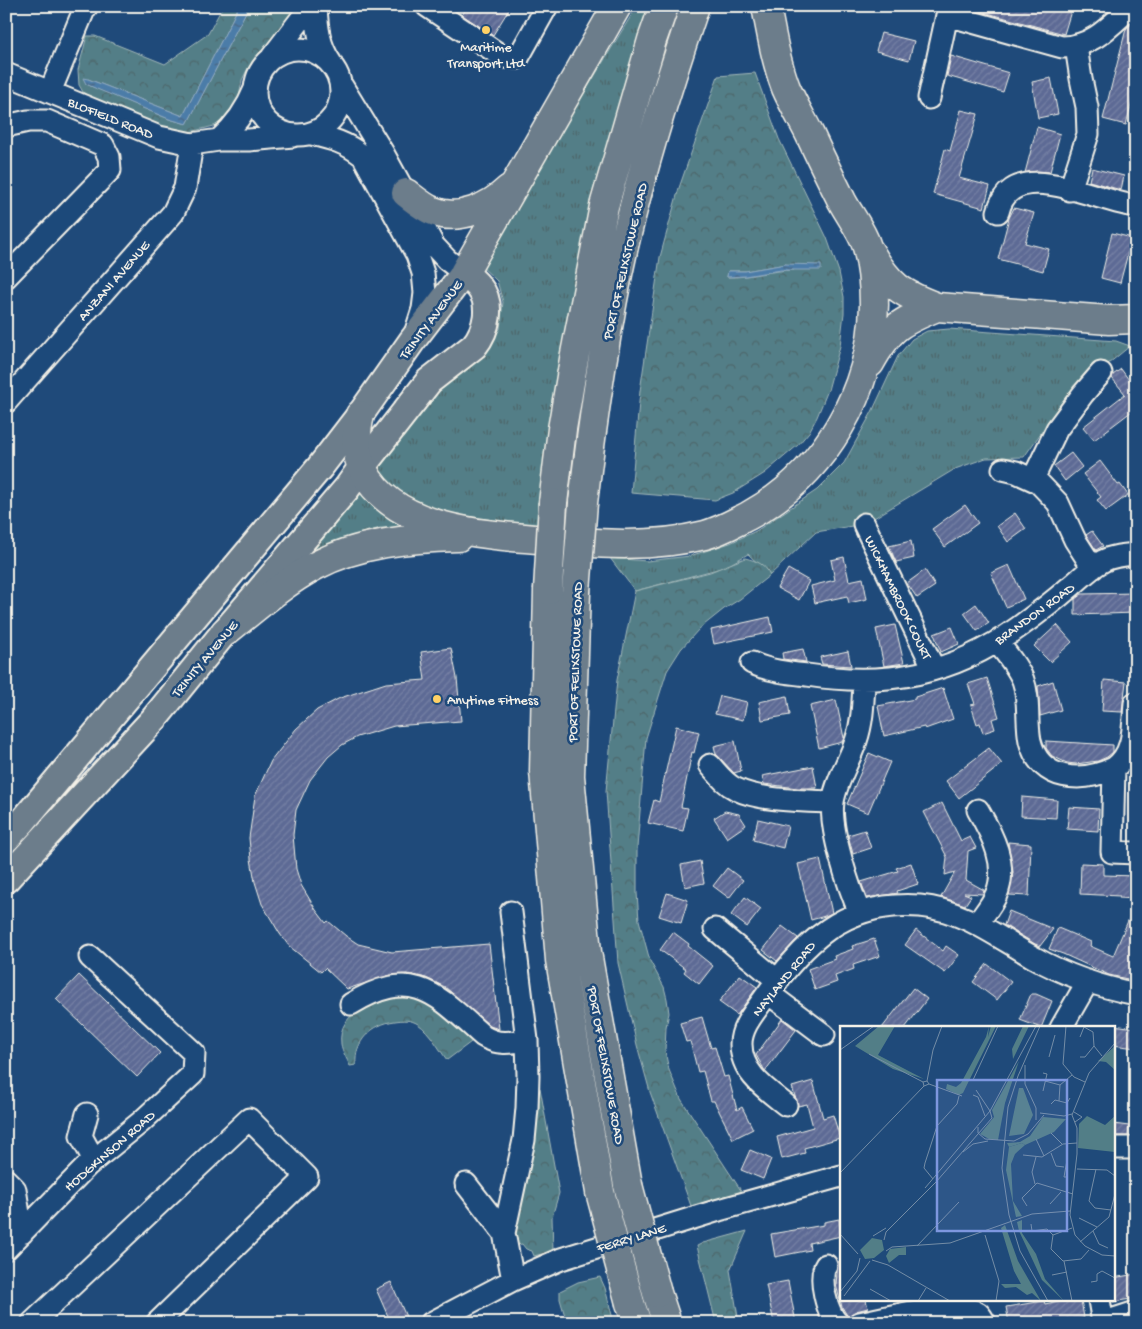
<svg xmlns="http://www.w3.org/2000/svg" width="1142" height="1329" viewBox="0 0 1142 1329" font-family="'Gochi Hand',sans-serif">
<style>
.grass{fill:url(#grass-tufts);stroke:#a3b8b8}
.forest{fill:url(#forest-crowns);stroke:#a3b8b8;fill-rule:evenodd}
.water{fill:url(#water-ripples);stroke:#8faac2}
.building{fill:url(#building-hatch);stroke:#f4f1e8}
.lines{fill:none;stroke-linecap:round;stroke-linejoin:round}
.minor-casing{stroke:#f4f1e8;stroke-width:25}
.major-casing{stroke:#f4f1e8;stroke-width:30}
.highway-casing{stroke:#f4f1e8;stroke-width:31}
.minor{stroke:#1f4a7a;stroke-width:21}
.major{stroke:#6c7d8b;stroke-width:26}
.highway{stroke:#6c7d8b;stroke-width:28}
.highway-bridge-casing{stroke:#f4f1e8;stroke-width:31;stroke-linecap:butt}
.highway-bridge{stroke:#6c7d8b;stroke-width:28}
.poi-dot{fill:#ffd166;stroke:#1f4a7a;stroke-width:2}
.labels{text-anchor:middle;stroke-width:5;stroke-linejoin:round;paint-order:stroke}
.poi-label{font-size:14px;fill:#f4f1e8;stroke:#1f4a7a}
.street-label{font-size:14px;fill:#f4f1e8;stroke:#1f4a7a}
.inset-road{fill:none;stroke:#748da6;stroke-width:1}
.view{fill:#7e97df;fill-opacity:0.15;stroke:#7e97df;stroke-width:2.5}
.inset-edge{fill:none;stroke:#f4f1e8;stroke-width:2.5}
</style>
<defs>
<pattern id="grass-tufts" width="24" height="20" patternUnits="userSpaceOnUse" patternTransform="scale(1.25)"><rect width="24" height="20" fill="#527e87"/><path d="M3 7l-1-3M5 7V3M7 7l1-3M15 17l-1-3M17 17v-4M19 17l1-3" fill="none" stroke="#4e666a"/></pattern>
<pattern id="forest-crowns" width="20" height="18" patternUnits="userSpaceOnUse" patternTransform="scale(1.25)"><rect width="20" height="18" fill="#527e87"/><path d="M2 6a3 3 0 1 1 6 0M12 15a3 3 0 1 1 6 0" fill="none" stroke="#4e666a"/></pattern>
<pattern id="water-ripples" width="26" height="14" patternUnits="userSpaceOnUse" patternTransform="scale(1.25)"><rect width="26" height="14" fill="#4c7ba8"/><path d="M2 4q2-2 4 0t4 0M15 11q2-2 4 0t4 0" fill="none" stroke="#4b647c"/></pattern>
<pattern id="building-hatch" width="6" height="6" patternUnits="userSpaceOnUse" patternTransform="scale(1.25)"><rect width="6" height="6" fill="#5d6a95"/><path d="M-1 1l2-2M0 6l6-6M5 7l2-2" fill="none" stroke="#7580a4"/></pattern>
</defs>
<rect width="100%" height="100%" fill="#1f4a7a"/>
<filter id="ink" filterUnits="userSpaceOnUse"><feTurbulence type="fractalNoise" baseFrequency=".02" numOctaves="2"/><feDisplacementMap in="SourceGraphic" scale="10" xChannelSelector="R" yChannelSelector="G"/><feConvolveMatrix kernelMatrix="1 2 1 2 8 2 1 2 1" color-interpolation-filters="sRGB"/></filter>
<g filter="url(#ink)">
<path class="grass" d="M637,6H658L538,526C482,520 404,519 372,464L432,390L486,347L500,329L503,302L497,281L480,265Z
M949,329L1116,341L1130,346L1064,400L1024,457L986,458L955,469L864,524L816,532L770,575L748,554L725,567L635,591L610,558L647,561L690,556L730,543L756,531L817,490L844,463L872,412L898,356L912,339L927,331Z
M359,482L408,525L398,528H380L332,543L313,551L305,550Z"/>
<path class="forest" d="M223,6H239L183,116L88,79L86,84L169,119L187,124L249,6H302L283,25L272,40L248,68L242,80L238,103L226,119L214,126L190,132L163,128L88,96L83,92L79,85L78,70L87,36H95L165,64L208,34Z
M755,73L779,139L827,238L839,272L844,297V313L840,346L828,390L817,417L809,432L798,445L765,473L733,493L715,500L631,493L640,391L660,257L679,188L718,76ZM786,264L794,270C771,270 749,278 727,277L728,271H745Z
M745,558C757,561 765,564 770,575L740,599L724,609L699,629L681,649L667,671L646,738L637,848V893L639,920L650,961L664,987L667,999L669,1013L666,1027L665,1051L669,1070L681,1099L742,1192L691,1206L650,1092L637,1045L618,963L606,791L617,680L635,591L710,572Z
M400,996L417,998L428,1002L475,1039L447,1060C439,1049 430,1032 418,1024C410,1019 403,1020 395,1021C372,1024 354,1041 356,1065L350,1066C347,1059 342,1051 341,1044C337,1010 376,1003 400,996Z
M540,1088L559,1193L552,1217L553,1251L534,1256L532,1251L526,1249L522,1244L517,1245L515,1237L529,1090Z
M747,1231L730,1270L739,1323H716L697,1246L703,1243Z
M600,1277L605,1288L614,1323H567L560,1299V1291L578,1282Z"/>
<path class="water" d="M239,6H249L187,124L169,119L97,89L86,84L83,78L88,79L183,116Z
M786,264L821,265V270H781L745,276L727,277L728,271H745Z"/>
<path class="building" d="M468,6H511L493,35L462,15Z
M980,6H1052L1071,11L1064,34L980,11Z
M1136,20V85L1126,125L1103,119L1126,29Z
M881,33L914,41L909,60L876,51Z
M951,56L1009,73L1003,92L947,76Z
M1051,78L1058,114L1038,118L1032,82Z
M961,110L978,114L959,178L990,186L984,208L933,194L945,149L950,151Z
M1037,127L1060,134L1050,172L1037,171L1025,173Z
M1092,168L1124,176L1121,190L1089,181Z
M1014,208L1034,213L1025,243L1049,249L1043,271L998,259L1009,218Z
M1112,233L1132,238L1120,283L1101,278Z
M1121,369L1134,387L1136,386V408L1094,440L1083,427L1125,394L1112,378L1113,375Z
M1071,453L1082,467L1065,481L1054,466Z
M1100,461L1118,485L1120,484L1128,495L1106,511L1097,500L1101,497L1083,474Z
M965,505L978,523L945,547L932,529Z
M1015,513L1026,529L1008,542L997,526Z
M1092,531L1103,546L1096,550L1086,535Z
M911,541L914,558L896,562L889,546Z
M844,557L849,581L863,578L867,599L849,603L847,596L815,603L811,586L835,580L831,560Z
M1009,565L1024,599L1006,607L991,573Z
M788,569L809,581L799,600L777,588Z
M925,570L935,586L917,598L907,583Z
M1136,593V613L1075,615V599L1082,594Z
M976,604L989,623L977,631L964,613Z
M770,617L773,632L714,644L711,630Z
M895,625L904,663L884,666L876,629Z
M1057,625L1072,642L1050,662L1034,646Z
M952,627L959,644L941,652L934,634Z
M451,648L457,678L461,721L394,726L357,737L342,745L328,757L310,780L296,810L293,835L296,869L301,885L316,910L326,923L328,921L346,936L358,944L392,952L489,944L499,1029L490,1026L445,987L426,978L408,974L391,975L347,989L325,968L321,972L289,946L280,934L262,904L255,882L251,859L249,838L255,796L271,761L296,729L317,710L340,698L386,683L425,680L421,652Z
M803,649L806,662L783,659L782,653Z
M848,651L851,666L822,664L820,657Z
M987,678L999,717L992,719L995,729L983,733L980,723L977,724L971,705L975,704L968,684Z
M1104,680L1126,682L1122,712L1102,711Z
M1053,681L1061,710L1040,716L1038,686Z
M943,688L953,719L925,729L924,727L884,736L878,706L915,699V697Z
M720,696L747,702L743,720L715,714Z
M787,696L790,715L762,720L759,702Z
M836,700L844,738L842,742L819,748L810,706Z
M676,726L699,732L694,753L692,752L681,807L688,808L683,831L648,823L654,800L659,802Z
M735,741L741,771L734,773L716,754L714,746Z
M1046,741L1113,745V752L1107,757L1098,761L1076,764L1067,763L1052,756L1046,748Z
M989,748L1002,764L959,798L946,781Z
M869,753L890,762L868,813L847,804Z
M813,766L817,788H798L764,784L762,776Z
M1022,797L1057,800L1056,818L1021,816Z
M942,803L961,841L970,837L976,848L968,851L966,880L984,890L983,894L964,893L971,896L965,905L941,897L955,872L945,875L947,857L924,812Z
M1069,807L1099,809L1098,831L1067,829Z
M725,811L739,814L746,825L727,838L714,818Z
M758,819L788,826L783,848L753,840Z
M865,830L871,848L853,854L848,835Z
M1008,842L1031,844L1029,896L1009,895L1013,872Z
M820,859L832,913L825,916L811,920L798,864Z
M700,861L704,883L685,887L681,865Z
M911,863L918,884L897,891L898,893L867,898L861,882L898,871L896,868Z
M1081,863L1103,864V875L1136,876V899L1119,898L1120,896L1080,894Z
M727,868L743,880L729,898L713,886Z
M667,893L688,900L681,923L659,916Z
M745,897L761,909L747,927L731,915Z
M1136,902V950L1130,963L1136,965V970L1132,980L1109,975L1063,954L1049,949L1058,928L1091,942L1090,946L1113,956Z
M1009,911L1053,929L1040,946L1035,944L1004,925Z
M782,926L798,938L777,961L763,950Z
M916,930L943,951L946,946L959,955L945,973L905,945Z
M673,932L689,944L688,946L713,966L699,984L684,972L686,969L660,950Z
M874,939L880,956L853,965L854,969L835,976L837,982L815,990L808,969L835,959L834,956L853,949L852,946Z
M987,964L1011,982L997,1000L973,982Z
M79,975L160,1053L137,1077L56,999Z
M740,975L757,987L737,1015L719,1002Z
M913,988L927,999L905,1028H882Z
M1031,994H1036L1052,1001L1041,1028L1020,1020Z
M702,1017L711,1048L715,1047L724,1077L728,1076L737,1110L742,1107L753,1129L733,1139L714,1101H711L703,1071L698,1072L690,1041L686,1042L680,1023Z
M782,1019L796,1030L765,1071L756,1055Z
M1113,1025L1136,1028V1048L1113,1045Z
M813,1081L823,1118L833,1115L840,1138L804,1148L805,1153L782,1159L777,1137L813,1127L807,1104L798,1106L792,1087Z
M1113,1124L1129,1126L1128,1136H1113Z
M750,1150L771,1159L763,1179L741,1170Z
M839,1219L841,1236L809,1243L810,1250L775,1257L771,1234L824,1225V1222Z
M841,1261V1300H866L868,1308L856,1311L848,1317L842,1307L836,1285L838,1262Z
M1136,1274V1298L1113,1302V1278Z
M788,1281L796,1323H774L766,1285Z
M391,1282L407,1319L398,1323H391L376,1289Z
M1063,1300H1081L1084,1318L1058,1323H1009L1006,1307L1044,1301L1045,1304Z"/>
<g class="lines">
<g class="minor-casing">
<path id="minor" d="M316,6C317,27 319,46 331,63
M427,6L503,57L518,58L547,6
M947,15L1062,47C1093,47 1111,25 1132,6
M255 92a43 43 0 1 1 86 0a43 43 0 1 1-86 0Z
M272,57L311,6
M6,74L159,137L192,144L219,140
M342,86L383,153L434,246L447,260L464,273
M255,89C247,109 235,126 219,140H249L293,136
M50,92L84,10L87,6
M929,98L949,6
M6,126L28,121H47L103,145L109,157L110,170L6,277
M311,134C332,139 345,142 363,156L417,255L423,273L425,293L423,309L416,331
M1070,190L1088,134L1087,107L1081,79L1076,46
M998,212C1012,153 1099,203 1136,206
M6,402L173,213L185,188L192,144
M1003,469L1016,472L1038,482L1058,503L1075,540L1093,568
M1033,479L1057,429L1083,394L1101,373
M864,524L934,669
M997,642C1007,654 1017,666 1023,680C1030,699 1026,721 1030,741C1040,782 1082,783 1114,768
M752,663C769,671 789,673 807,675C887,687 953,675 1019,627C1037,614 1054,601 1070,587C1080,579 1091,567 1103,561C1112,556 1125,555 1136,554
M1135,703C1133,726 1135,753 1114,768L1112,852L1136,853
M710,765C718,774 725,784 736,789C760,801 806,801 833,802
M511,912L527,1040L528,1076L527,1108L524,1140L504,1233L513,1280
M860,913C849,888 829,829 833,802C836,781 849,762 856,741C863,721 863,701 864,681
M977,924C983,915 992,905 996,895C1009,866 992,834 978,810
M715,929L778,981
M768,993L824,1035
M351,1004C414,966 436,994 483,1036C497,1045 510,1043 527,1040
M1061,1028L1088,981
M786,1105C766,1089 741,1073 741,1044C741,1027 754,1013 763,1000C803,943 844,900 920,906C963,910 996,936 1033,957C1065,975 1100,987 1136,994
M87,1114L81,1136L94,1160
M1113,1148H1136
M6,1180L15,1189L22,1233
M466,1184L504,1233
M6,1249L88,1165L141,1122L193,1074L194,1053L90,957
M826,1265C818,1277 827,1315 838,1323
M1099,1300L1103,1323
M32,1323L249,1119L307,1177L157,1323
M431,1323L513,1280L561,1259L719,1210L841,1176
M859,1323C885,1318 957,1298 978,1313C981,1315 983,1320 985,1323
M1102,1323L1136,1312"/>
</g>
<g class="major-casing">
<path id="major" d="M6,839L23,821L320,467L360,415L412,341L464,273C469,277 475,282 479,287C493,304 487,330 474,346L429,381L361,468L347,488L222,635L154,719L6,879"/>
</g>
<g class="highway-casing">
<path id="highway" d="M406,193C414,199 423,207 433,211C459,222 490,207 509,189
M870,252C889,286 902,294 937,307L1109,320L1136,319
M464,273L617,6
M870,363C890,327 900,322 937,307
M360,415C354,440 355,459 369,480C405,532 491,535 548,540C600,544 653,548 705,535C720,531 734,523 748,516C825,474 872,391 874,305C874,286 872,265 867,247C862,231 850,216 842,201C831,179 820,157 810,135C802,119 793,104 786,88C776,62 771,33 766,6
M553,503L562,429L574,359L604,206L652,40L664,6
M583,503C593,417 605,331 624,246C643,165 668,85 695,6
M548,590L544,771L560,960L600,1192
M576,592L570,776L587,952L628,1185
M225,632C254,609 283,583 315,566C358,543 410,538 458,537
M657,1293L667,1323
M630,1303L637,1323"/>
</g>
<use href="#minor" class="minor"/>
<use href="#major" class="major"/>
<use href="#highway" class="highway"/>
<g class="highway-bridge-casing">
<path id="highway-bridge" d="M548,590L553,503
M576,592L583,503
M628,1185L657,1293
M600,1192L630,1303"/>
</g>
<use href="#highway-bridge" class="highway-bridge"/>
</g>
</g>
<g class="poi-dot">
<circle cx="486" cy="30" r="5"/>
<circle cx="437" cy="699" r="5"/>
</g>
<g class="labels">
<g class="poi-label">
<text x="486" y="51">Maritime<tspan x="486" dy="16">Transport Ltd</tspan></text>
<text x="447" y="704" text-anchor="start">Anytime Fitness</text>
</g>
<g class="street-label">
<text transform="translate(111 117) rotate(22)" y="5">BLOFIELD ROAD</text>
<text transform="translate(624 261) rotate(-77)" y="5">PORT OF FELIXSTOWE ROAD</text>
<text transform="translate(113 280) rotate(-49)" y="5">ANZANI AVENUE</text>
<text transform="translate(430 319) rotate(-53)" y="5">TRINITY AVENUE</text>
<text transform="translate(899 597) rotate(64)" y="5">WICKHAMBROOK COURT</text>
<text transform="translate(1034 613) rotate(-36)" y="5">BRANDON ROAD</text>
<text transform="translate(204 658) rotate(-50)" y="5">TRINITY AVENUE</text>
<text transform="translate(574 662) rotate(-88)" y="5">PORT OF FELIXSTOWE ROAD</text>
<text transform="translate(783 978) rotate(-51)" y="5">NAYLAND ROAD</text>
<text transform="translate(607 1065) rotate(80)" y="5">PORT OF FELIXSTOWE ROAD</text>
<text transform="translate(109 1150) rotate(-41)" y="5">HODGKINSON ROAD</text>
<text transform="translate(631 1237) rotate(-17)" y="5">FERRY LANE</text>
</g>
</g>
<g transform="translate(840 1026)">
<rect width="275" height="275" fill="#1f4a7a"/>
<path d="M179,35L165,77L158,114L149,113L140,108L154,91L152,84ZM203,91L226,93L214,106L185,119L182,117L169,121L167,117L180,116L190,110ZM32,212L42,214L44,224L34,232L25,233L20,224ZM66,221V229H59L49,237L46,230L50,223Z" fill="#527e87"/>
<path d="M39,0H55L38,29L84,53L53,43L15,20ZM149,0L148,11L151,0H156L123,67L119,69L106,63L107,58L116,61L121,57L146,11ZM183,0H189L173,33L172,23ZM275,20V44L266,36L258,35ZM179,62H183L193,89L184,108L169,110ZM247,90L265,99L275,90V126L238,122L239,98ZM182,117L185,119L175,128L171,138L173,175L182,190L176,191L166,144L169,121ZM182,194V207L196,228L205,253L224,275L202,254L179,205L177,196ZM165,199L178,235L201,275L192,267L187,269L176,261L165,262L161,258H181L174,245L161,202Z" fill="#527e87"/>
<path class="inset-road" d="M200,0L178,50L168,81L162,142L169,189L180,225L208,275M226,0L223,38L234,51L245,56M240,11L244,1L253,6L254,20L262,30M275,17L249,47L232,89L237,102V128L230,189L235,209L245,220L262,229L275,230M0,24L34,0M29,28L83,56L84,60L89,58L87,55L83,56M209,31L215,9M240,31H245L254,20M185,39V58L196,82V94M203,47L207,48L203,65M133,54L158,0M87,55L93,24L102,0M205,55L220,59L232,49M89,58L122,70M136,64L150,85M133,69L138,71L145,90M219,75L220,59M211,78L215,74L227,77L230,72M150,85L196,0M234,86L242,91L235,96M200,87L224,90L232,88M138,101V107L145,113L174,115L188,108L204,89M211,107L222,118M196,113L204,130M123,126L133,118L148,115M211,127L216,140L224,141M183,129L202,131L223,118L237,117M227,134L224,151H227M237,143L267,144L275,150M256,143L249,175L255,182L271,184M0,147L84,60M93,153L84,142L85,137L97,100L117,78L119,70M195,158L192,146L196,131M85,162L150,85M210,178L221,166M187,180L182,172L197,157L233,168M239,192L257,201M191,198L192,205L207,203L213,209M232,202L213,209L211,223L223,235L241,233L249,224M253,205L259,218L268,222M0,208L18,228M145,209L159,255L156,275M33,210L46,202M44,214L46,206L96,156L152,92L150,85M240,216L269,191L275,168M77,220L119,176M46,225L52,221L110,217L192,188L230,185M32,234L48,239L110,275M224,235L232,275M212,249L227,246M251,256L257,255V248L262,245L275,252M30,263L51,275M0,266L17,245L20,232M4,270L30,235M78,275L86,262"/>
<path class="view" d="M97,54H227V205H97Z"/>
<rect width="275" height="275" class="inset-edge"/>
</g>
<rect width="1142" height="1329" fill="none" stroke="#1f4a7a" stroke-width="25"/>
<rect x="12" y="12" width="1117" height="1304" fill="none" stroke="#f4f1e8" stroke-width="2" filter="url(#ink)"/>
</svg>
